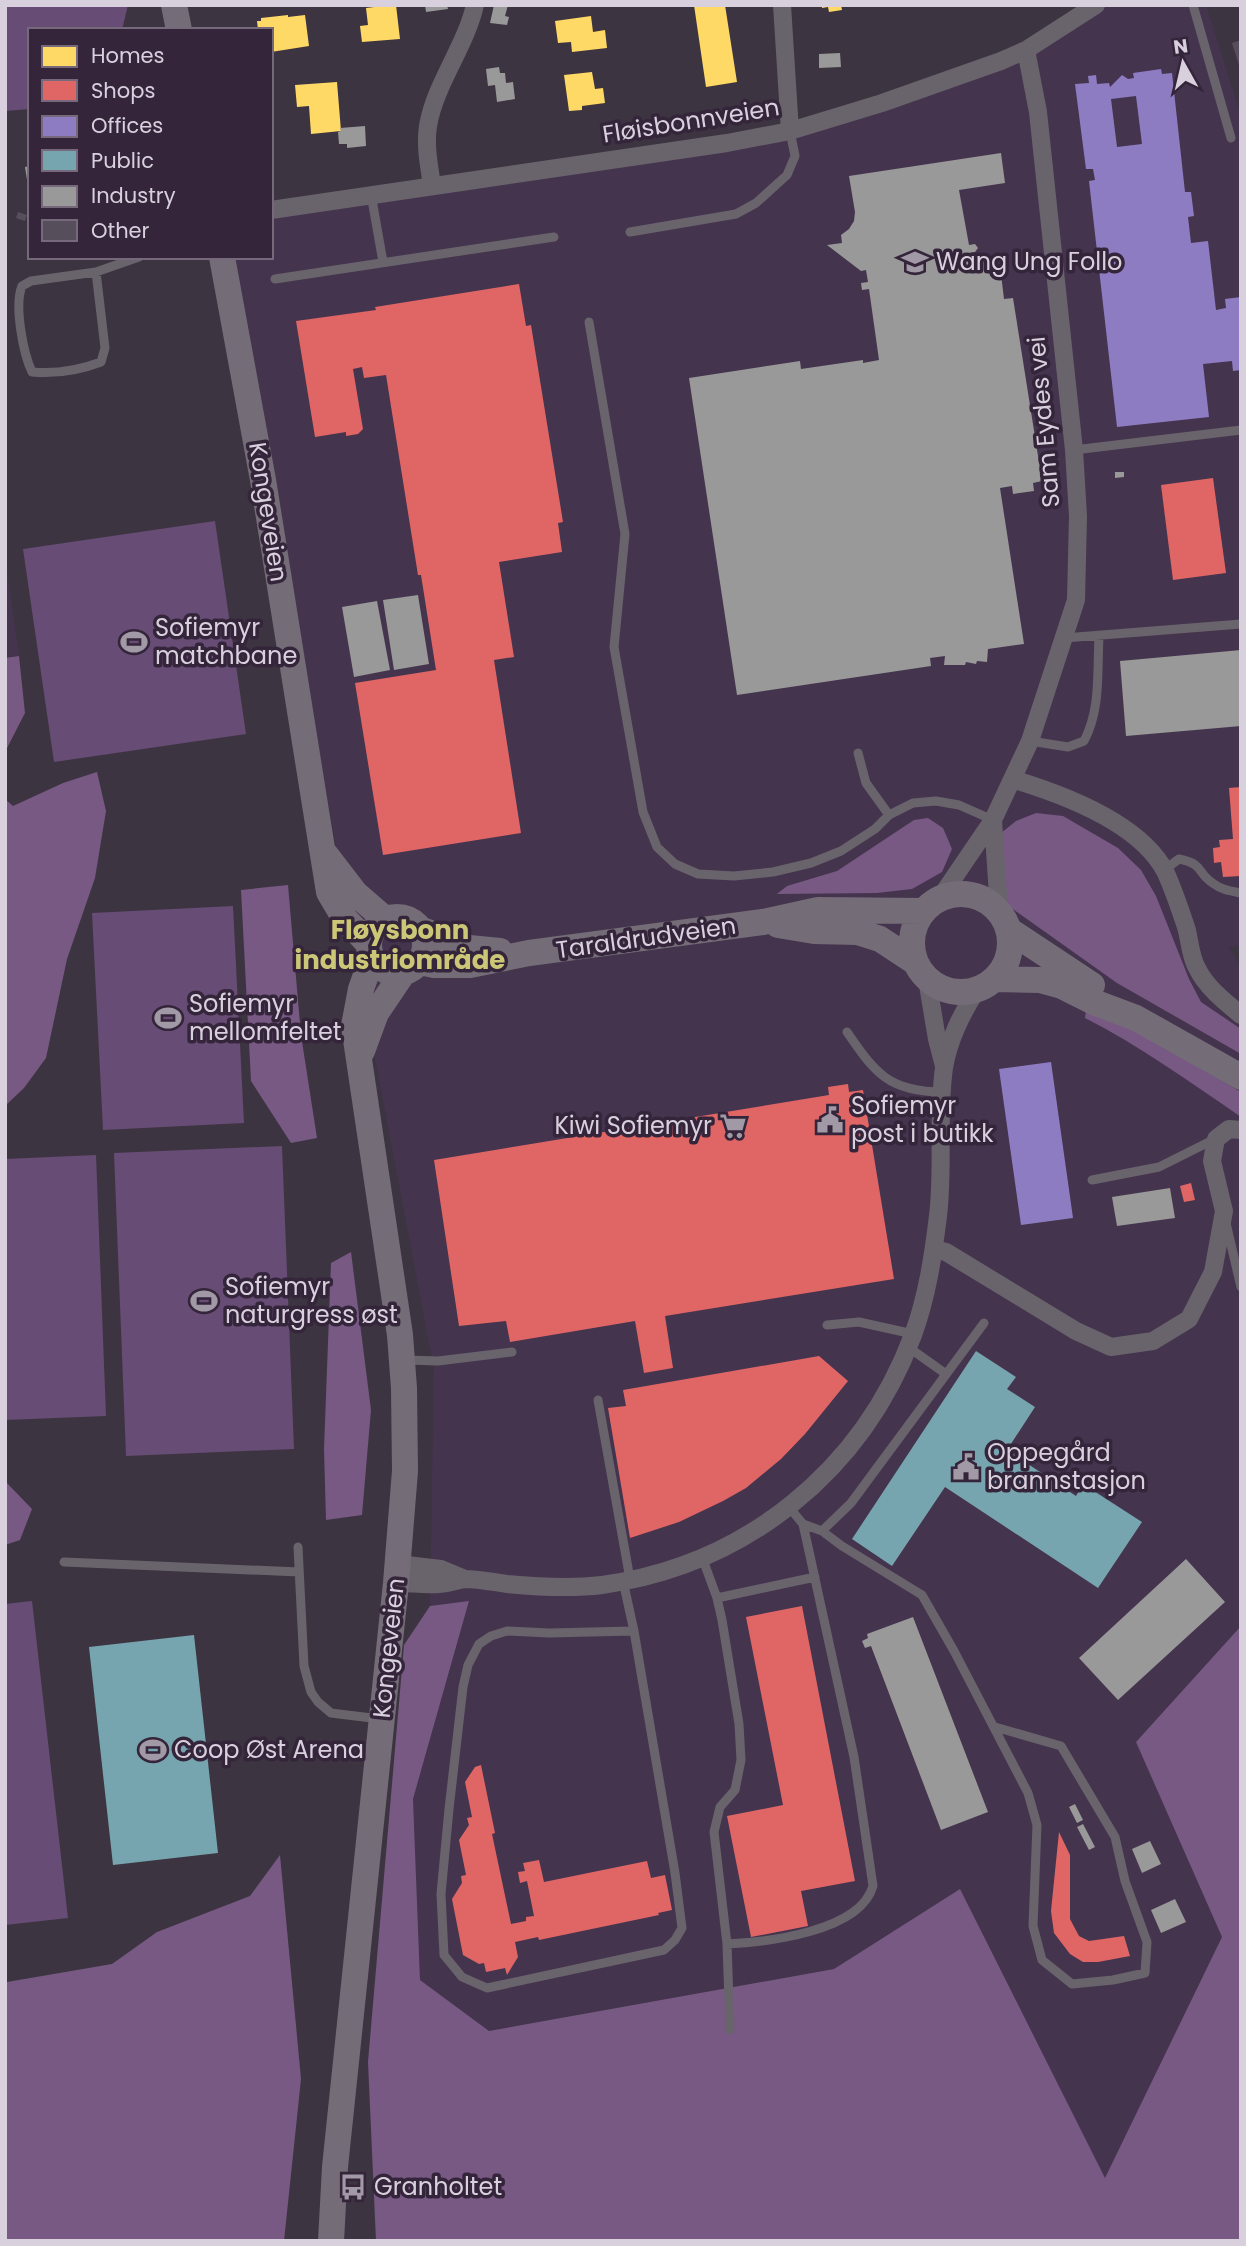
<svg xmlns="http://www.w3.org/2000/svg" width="1246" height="2246" viewBox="0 0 1246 2246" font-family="Poppins,sans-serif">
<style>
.built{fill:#45344e}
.green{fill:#674c75}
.forest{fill:#775984}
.homes{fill:#ffd966}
.shops{fill:#e06666}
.offices{fill:#8e7cc3;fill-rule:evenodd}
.public{fill:#76a5af}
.industry{fill:#999}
.building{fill:#574e5c}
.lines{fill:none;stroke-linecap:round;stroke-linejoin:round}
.lane{stroke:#69646c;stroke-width:9}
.street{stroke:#69646c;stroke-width:18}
.secondary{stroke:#746d77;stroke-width:26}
.labels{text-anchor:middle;stroke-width:7;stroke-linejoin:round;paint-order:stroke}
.street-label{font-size:24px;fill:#d9d0de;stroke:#34253b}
.poi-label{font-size:24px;fill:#d9d0de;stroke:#34253b;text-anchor:start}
.neighbourhood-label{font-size:26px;font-weight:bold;fill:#ccc677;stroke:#34253b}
</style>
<rect width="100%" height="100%" fill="#3d3441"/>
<path class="built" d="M1096,5H1206L1241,116V946L1229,947L1241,968V1626L1136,1742L1222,1937L1105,2179L960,1889L834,1969L489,2031L420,1980L413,1799L469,1602L430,1606L434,1369L361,984L230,257H271V205L727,143L1001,61Z
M5,554L19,656L5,658Z"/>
<path class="green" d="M5,5H128L122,30H30V109L5,111Z
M215,521L246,734L54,762L23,549Z
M233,906L244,1123L103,1130L92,913Z
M282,1146L294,1449L126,1456L114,1153Z
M96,1155L106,1416L5,1420V1159Z
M32,1601L68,1918L5,1925V1604Z"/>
<path class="forest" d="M19,656L25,713L5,752V658Z
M97,772L106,811L95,878L67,959L46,1058L24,1088L5,1106V799L13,806L63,783Z
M1036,813L1063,816L1118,848L1141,870L1156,896L1189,979L1201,1002L1241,1029V1054L1117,983L1010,907L994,878L1001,833L1016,821Z
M928,818L943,828L952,849L942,872L912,889L877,893L777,894L787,886L837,871L914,820Z
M288,885L301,1035L317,1138L291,1143L251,1081L241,890Z
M1086,1009L1117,1020L1241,1092V1117C1190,1082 1140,1046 1085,1018Z
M351,1252L371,1410L362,1515L326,1520L324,1449L331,1263Z
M5,1481L32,1509L20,1540L5,1545Z
M469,1601L413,1799L420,1980L489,2031L834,1969L960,1889L1105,2178L1222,1937L1136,1742L1241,1626V2241H376L368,2062L404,1645L430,1606Z
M280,1855L301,2079L284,2241H5V1985L7,1982L112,1964L157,1932L250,1896Z"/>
<path class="homes" d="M391,5H396L400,39L362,42L360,26L368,25L366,8Z
M694,5H725L737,82L706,87Z
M822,5H841L842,10L829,12L828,7L822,8Z
M288,15V17L305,15L309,46L271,52V30H258L257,21H261V18Z
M591,16L593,32L605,30L607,48L572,52L571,42L558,43L555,21Z
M592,72L595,89L603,88L605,103L582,106V110L569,111L564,75Z
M337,82L341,131L311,134L309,106L297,107L295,85Z"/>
<path class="shops" d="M519,284L526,326L531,325L563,522L558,523L562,552L499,562L514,657L494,660L521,833L383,855L355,683L436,670L421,575H418L386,375L364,378L362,367L353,369L363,429L358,434L346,436V432L315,437L296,321L376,310L375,307Z
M1213,478L1226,573L1173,580L1161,485Z
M1241,787V876L1223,877L1221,862L1214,863L1213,848L1220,847L1219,840L1233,839L1229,788Z
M848,1084L849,1092L863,1090L894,1279L665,1316L673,1368L644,1373L635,1321L510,1342L506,1321L459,1326L434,1160L829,1095L828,1087Z
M1191,1183L1195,1200L1184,1202L1180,1186Z
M819,1356L848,1381L805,1434L781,1459L746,1488L723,1501L679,1522L630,1538L608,1408L626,1406L623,1390Z
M802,1606L855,1881L801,1891L808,1926L751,1937L727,1816L783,1805L746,1617Z
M481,1765L495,1833L492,1834L511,1924L526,1921V1917L534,1916L527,1881L520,1883L518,1872L525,1871L523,1863L539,1860L544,1882L647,1861L651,1878L665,1875L672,1910L658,1913L659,1915L539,1940L538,1937L515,1942L518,1957L507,1975L505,1968L486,1972L484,1963L479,1964L463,1955L452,1899L462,1883L461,1876L466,1875L459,1840L469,1825L467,1818L472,1817L465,1782L475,1767Z
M1059,1832L1070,1855V1919L1079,1936L1089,1941L1124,1936L1130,1956L1098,1962H1083L1070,1954L1054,1933L1051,1911Z"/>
<path class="offices" d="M1161,69L1162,74L1172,73L1185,192H1191L1194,216L1188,217L1191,243L1208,241L1216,310L1226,308L1225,299L1241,297V370L1233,371L1232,361L1203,364L1209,417L1117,427L1089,181L1095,180L1093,169H1086L1075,84L1089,83L1088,76L1096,75L1097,84L1109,83L1110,87L1122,75L1128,79L1134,78L1133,73ZM1136,96L1142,144L1117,147L1111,99Z
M1051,1062L1073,1218L1021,1225L999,1069Z"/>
<path class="public" d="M976,1351L1016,1377L1007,1389L1035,1407L1007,1450L1076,1496L1083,1484L1142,1522L1098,1588L945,1487L892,1566L852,1539Z
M194,1635L218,1853L113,1865L89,1647Z"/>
<path class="industry" d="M425,5H447L448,9L426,12Z
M494,5H508L505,16L509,17L507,25L490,23Z
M840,53L841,67L819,68V54Z
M499,67L500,73H505L506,83L513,82L515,99L497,102L495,85L488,86L486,69Z
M365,126L366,146L347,148V144H339L338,132L341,131L340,128Z
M1001,153L1005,183L959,190L969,245L975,244L978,248L975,252L970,253L971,262L988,259L990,276L1001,274L1004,299L1013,298L1042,481L1033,483L1034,491L1013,494L1012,486L1000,488L1024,644L988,649L987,662L977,661L976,664L966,662L965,665H944L945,656L930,658L931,666L737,695L689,378L800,361L801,369L863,360V363L879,360L869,289L862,290L861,283L868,282L866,270L861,271L827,245L842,243L841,235L849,229L854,221L855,212L849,176Z
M30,166V186H28L25,167Z
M1115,472H1124V477L1115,478Z
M418,595L429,664L394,670L383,600Z
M377,601L390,670L354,677L342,607Z
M1241,650V726L1126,736L1120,661Z
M1170,1188L1175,1218L1117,1226L1112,1197Z
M1186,1559L1225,1602L1118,1700L1079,1658Z
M913,1617L988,1812L941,1830L871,1646L865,1648L862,1641L868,1638L867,1634Z
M1075,1804L1083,1820L1077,1823L1069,1807Z
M1083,1824L1095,1847L1089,1850L1077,1827Z
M1150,1841L1161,1864L1142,1873L1132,1849Z
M1175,1899L1186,1922L1161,1933L1151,1910Z"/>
<path class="building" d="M1241,40V68H1240L1232,43Z
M18,212L27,215L25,221L16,218Z"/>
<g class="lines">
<path class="lane" d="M1193,5L1231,138
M371,194L383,262
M630,232L736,214L756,203L787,175L795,156L790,131
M96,272L105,348L101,362C80,370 55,374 32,372C23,353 14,305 22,286L31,281L96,272L139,257
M275,279L554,237
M589,322L625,534L614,647L643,812L657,847L675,864L698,874L734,876L773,872L811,863L841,851L875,829L889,815L913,803L936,801L959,805L993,820
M1074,450L1241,430
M1064,638L1241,624
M1030,741L1068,747L1084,741C1101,709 1097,672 1099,637
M858,753L866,783L889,815
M1164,870L1179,859C1205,864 1196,873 1214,884C1222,890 1231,891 1241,893
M847,1032C875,1073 889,1092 943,1092
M1092,1180L1159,1167L1215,1139
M1226,1223L1241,1287
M827,1325L859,1322L913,1334
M908,1347L946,1374
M406,1360L438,1361L512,1352
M598,1400L630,1579
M789,1507L803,1524L822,1531L842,1546L922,1595L954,1651L1028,1793L1037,1825L1033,1926L1042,1960L1072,1984L1113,1980L1145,1973L1147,1942L1125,1881L1115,1837L1061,1746L995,1727
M822,1531L851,1503L984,1323
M298,1547L304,1666L311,1692L318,1702L331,1713L380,1719
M702,1557L717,1598L722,1620L739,1724L741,1760L735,1790L720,1807L714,1832L727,1944L730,2030
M64,1562L299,1572
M623,1581L634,1631L549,1633L507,1631L491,1636L479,1644L468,1665L463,1687L449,1809L441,1894L444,1955L462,1977L487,1988L664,1950L675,1940L682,1928L675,1873L634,1631
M717,1598L815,1577
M727,1944C766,1942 860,1932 873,1886L854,1757L803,1524"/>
<path class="street" d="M782,5L790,131
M432,185C429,166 425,145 428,126C435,84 465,48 475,5
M271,210L727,143L790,131L882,103L1001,61L1026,50L1096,5
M1012,779C1062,794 1139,822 1165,871C1173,888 1180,909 1186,927C1190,940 1190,956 1197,968C1206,987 1225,1002 1241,1015
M993,820L999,911
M940,898L993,820L1030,741L1076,600L1078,516L1074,450L1038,112L1026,50
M927,979L937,1039L944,1066
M934,1249L946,1252L1076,1331L1111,1347L1153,1341L1189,1319L1213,1272L1224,1211L1212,1161L1216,1139L1229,1129L1241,1130
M398,1564L441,1569L465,1579
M396,1583C410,1583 425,1585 439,1584C447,1584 456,1580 465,1579C478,1579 493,1582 507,1584C539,1587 570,1589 602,1585C746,1565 862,1471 913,1335C927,1297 933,1257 938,1216C944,1167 937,1116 944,1068C948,1042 962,1012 977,990"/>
<path class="secondary" d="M174,5L179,30
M222,257L263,480L329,892L345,919L369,944
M325,854L355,893L385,919
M912 943a49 49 0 1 1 98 0a49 49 0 1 1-98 0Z
M369 945a28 28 0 1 1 56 0a28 28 0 1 1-56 0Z
M778,925L814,931L858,932L880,939L915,962
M422,930L469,948L500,951
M1009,930L1092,985
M420,962L434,965H470L529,953L763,922L818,910L923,911
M995,979L1040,980L1062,986L1096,1003L1136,1018L1241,1077
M362,1051L376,1013L403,973
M331,2241L335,2167L396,1583L405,1471L404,1388L400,1335L354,1026L361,989L372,958"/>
</g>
<defs>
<g id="school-bare" transform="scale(2.1)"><path d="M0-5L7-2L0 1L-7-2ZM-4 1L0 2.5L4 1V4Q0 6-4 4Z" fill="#a299a7" stroke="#34253b" stroke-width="2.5" paint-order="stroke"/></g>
<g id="stadium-bare" transform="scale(2.1)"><path d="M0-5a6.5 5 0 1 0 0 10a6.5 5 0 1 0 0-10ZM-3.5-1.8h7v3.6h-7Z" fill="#a299a7" stroke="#34253b" stroke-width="2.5" paint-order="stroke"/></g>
<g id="civic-bare" transform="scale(2.1)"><path d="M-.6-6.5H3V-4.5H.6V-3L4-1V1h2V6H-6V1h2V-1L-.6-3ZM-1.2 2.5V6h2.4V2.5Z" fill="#a299a7" stroke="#34253b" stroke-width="2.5" paint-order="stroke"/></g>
<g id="supermarket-bare" transform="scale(2.1)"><path d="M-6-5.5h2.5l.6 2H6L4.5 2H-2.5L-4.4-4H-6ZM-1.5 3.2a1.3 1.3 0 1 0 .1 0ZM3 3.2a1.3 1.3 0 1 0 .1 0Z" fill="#a299a7" stroke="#34253b" stroke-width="2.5" paint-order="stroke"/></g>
<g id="bus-bare" transform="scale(2.1)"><path d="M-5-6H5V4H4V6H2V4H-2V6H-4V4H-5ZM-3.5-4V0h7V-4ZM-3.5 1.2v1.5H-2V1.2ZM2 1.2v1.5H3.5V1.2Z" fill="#a299a7" stroke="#34253b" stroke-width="2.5" paint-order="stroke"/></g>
</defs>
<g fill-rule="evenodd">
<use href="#school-bare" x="915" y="262"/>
<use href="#stadium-bare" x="134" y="642"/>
<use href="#stadium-bare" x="168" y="1018"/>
<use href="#civic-bare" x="830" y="1120"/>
<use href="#supermarket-bare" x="733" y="1126"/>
<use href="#stadium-bare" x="204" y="1301"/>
<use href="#civic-bare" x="966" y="1467"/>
<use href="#stadium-bare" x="153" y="1750"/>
<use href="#bus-bare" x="353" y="2187"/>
</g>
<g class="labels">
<g class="street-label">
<text transform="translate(691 121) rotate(-9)" y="8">Fløisbonnveien</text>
<text transform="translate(1044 422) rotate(-95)" y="8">Sam Eydes vei</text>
<text transform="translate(268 512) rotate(81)" y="8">Kongeveien</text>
<text transform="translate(646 938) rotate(-8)" y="8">Taraldrudveien</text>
<text transform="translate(389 1648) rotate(-84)" y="8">Kongeveien</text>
</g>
<g class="poi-label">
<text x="936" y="270">Wang Ung Follo</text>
<text x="155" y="636">Sofiemyr<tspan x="155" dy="28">matchbane</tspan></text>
<text x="189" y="1012">Sofiemyr<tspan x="189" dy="28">mellomfeltet</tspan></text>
<text x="851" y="1114">Sofiemyr<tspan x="851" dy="28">post i butikk</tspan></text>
<text x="712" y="1134" text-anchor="end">Kiwi Sofiemyr</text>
<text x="225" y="1295">Sofiemyr<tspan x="225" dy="28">naturgress øst</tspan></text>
<text x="987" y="1461">Oppegård<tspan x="987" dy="28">brannstasjon</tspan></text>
<text x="174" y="1758">Coop Øst Arena</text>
<text x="374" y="2195">Granholtet</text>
</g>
<g class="neighbourhood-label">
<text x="400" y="939">Fløysbonn<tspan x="400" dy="30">industriområde</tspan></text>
</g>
</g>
<rect width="1246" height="2246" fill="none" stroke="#d9d0de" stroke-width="14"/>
<rect x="28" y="28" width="245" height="231" fill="#34253b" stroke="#76697c" stroke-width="2"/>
<rect x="42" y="46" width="35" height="21" fill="#ffd966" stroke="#76697c" stroke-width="2"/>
<text x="91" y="63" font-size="21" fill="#d9d0de">Homes</text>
<rect x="42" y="80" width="35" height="21" fill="#e06666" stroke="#76697c" stroke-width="2"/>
<text x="91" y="98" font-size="21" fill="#d9d0de">Shops</text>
<rect x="42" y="116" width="35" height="21" fill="#8e7cc3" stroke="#76697c" stroke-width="2"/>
<text x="91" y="133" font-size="21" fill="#d9d0de">Offices</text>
<rect x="42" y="150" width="35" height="21" fill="#76a5af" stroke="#76697c" stroke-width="2"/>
<text x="91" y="168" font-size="21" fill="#d9d0de">Public</text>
<rect x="42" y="186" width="35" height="21" fill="#999999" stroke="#76697c" stroke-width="2"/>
<text x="91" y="203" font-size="21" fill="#d9d0de">Industry</text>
<rect x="42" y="220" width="35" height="21" fill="#574e5c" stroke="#76697c" stroke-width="2"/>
<text x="91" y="238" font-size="21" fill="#d9d0de">Other</text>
<g transform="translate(1183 63) rotate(352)" stroke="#34253b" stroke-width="5" paint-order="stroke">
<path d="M0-5L12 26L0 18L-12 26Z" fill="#d9d0de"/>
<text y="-10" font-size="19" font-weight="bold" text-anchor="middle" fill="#d9d0de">N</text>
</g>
</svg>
